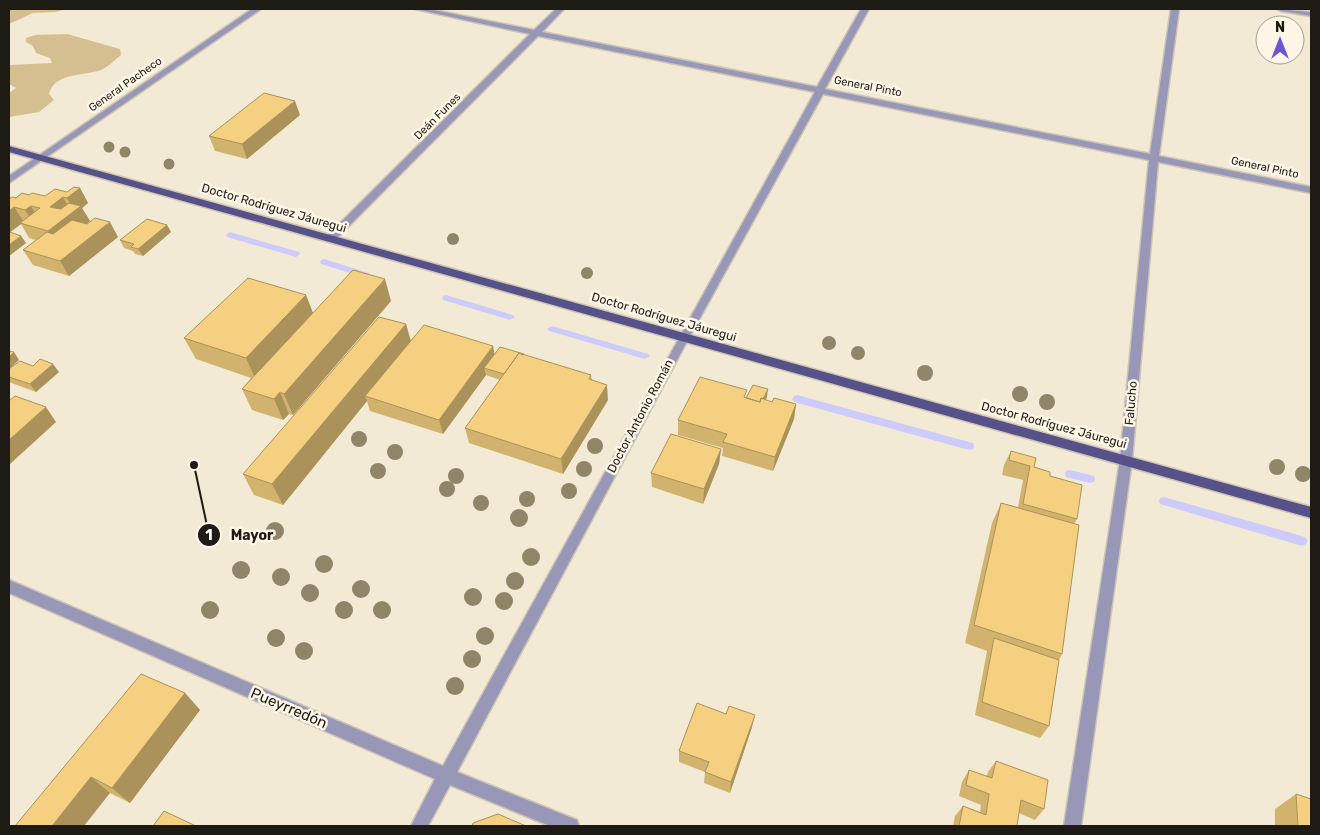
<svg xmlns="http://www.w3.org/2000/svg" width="1320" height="835" viewBox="0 0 1320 835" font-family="Rubik,sans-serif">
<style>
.green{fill:#d5bf90}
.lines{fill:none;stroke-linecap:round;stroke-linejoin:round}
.stream{fill:#cdcbf9;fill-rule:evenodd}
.minor-casing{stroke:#cdc5b3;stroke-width:3}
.primary-casing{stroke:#cdc5b3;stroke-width:3}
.minor{fill:#9897b8;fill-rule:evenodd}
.primary{fill:#57518a;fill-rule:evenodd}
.tree{fill:#918569}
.wall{fill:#d2b36e}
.shaded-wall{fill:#ab925a}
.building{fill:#f4d080;stroke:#ab925a}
.labels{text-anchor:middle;stroke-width:5;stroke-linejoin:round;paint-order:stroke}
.far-street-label{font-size:11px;fill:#1e1a14;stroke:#fef7e8}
.street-label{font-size:12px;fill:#1e1a14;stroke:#fef7e8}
.near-street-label{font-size:15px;fill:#1e1a14;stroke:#fef7e8}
.leader{fill:none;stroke:#1e1a14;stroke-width:2}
.callout-dot{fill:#1e1a14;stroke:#fef7e8;stroke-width:2}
.mark-label{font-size:15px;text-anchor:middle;font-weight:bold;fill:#fff}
.callout-label{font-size:14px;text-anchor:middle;font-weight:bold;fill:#1e1a14;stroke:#fef7e8;stroke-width:5;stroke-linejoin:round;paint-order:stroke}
</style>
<rect width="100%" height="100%" fill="#f3ead6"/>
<path class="green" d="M9,9H66L56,12L33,13L9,24Z
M67,34L120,49L121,55C115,60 108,67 101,70C86,76 54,72 49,94L54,100L39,112L9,117V93L16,88L9,84V65L52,63L50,58L36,53L33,46L26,42V38L35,35Z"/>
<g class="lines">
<path class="stream" d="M230,232L299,252L300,254L296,257L227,237L226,235Z
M324,259L369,273L370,275L366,278L321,264L320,262L321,260Z
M446,295L513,315L515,317L510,320L443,300L442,298L443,296Z
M552,326L648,354L650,356L645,359L549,331L547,329Z
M797,395L969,442L973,443L974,446L973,449L969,450L794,402L792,399L794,396Z
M1070,470L1094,476L1095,479L1094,482L1090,483L1066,477L1065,474L1066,471Z
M1164,497L1302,536L1306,538L1308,541L1306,544L1302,546L1160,504L1159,501L1160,498Z"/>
<g class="minor-casing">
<path id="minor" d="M252,9H261L9,183V176Z
M415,9H429L534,30L556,9H564L542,32L817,87L861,9H869L825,89L1150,154L1171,9H1179L1159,156L1311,187V193L1158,162L1132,460L1081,826H1064L1120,460L1149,160L823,94L684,347L457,772L577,820L579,826H550L450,785L428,826H411L435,779L9,593V580L443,766L815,92L538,36L334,241H326V237L530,34Z
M1277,9L1311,12V16L1281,11Z"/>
</g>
<g class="primary-casing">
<path id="primary" d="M9,146L1311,507V518L9,152Z"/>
</g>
<use href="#minor" class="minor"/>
<use href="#primary" class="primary"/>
</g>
<g class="tree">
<circle cx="109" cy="147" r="5.5"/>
<circle cx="125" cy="152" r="5.5"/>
<circle cx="169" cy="164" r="5.5"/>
<circle cx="453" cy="239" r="6"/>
<circle cx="587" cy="273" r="6"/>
<circle cx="829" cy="343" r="7"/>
<circle cx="858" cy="353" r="7"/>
<circle cx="925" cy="373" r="8"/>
<circle cx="1020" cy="394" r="8"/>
<circle cx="1047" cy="402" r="8"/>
<circle cx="359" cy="439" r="8"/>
<circle cx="595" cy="446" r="8"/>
<circle cx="395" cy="452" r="8"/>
<circle cx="1277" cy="467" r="8"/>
<circle cx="584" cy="469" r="8"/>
<circle cx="378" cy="471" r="8"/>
<circle cx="1303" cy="474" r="8"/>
<circle cx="456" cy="476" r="8"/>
<circle cx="447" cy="489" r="8"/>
<circle cx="569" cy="491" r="8"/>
<circle cx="527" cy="499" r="8"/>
<circle cx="481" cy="503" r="8"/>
<circle cx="519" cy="518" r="9"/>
<circle cx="275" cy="531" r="9"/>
<circle cx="531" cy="557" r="9"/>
<circle cx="324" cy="564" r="9"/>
<circle cx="241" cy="570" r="9"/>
<circle cx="281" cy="577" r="9"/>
<circle cx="515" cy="581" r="9"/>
<circle cx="361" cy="589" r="9"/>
<circle cx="310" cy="593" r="9"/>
<circle cx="473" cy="597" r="9"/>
<circle cx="504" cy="601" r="9"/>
<circle cx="210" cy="610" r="9"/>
<circle cx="344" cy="610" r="9"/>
<circle cx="382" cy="610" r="9"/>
<circle cx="485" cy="636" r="9"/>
<circle cx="276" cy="638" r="9"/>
<circle cx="304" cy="651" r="9"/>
<circle cx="472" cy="659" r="9"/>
<circle cx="455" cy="686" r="9"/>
</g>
<path class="wall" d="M300,115L247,159L215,151L209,136Z
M80,188L88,203L82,208L90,221L86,224L118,237L69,276L33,265L23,250L36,240L29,238L21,224L10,232L21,236L26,243L9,256V199L29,195L45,196L67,192Z
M167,225L171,232L143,256L135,254L133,251L124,248L120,240Z
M306,295L313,313L391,301L293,415L289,414L283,420L252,410L242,389L251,378L196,359L184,338Z
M406,324L411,341L495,354L524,355L591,375L592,380L608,400L563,474L469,443L465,428L500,380L486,375L443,434L370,411L367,401L283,505L254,495L243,474Z
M33,366L59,372L36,392L9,382V369Z
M767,397L765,400L772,402L796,404L794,419L773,471L722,456L723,448L678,435V420L746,398Z
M721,449L719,464L703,504L652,487L651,473Z
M1011,451L1034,467L1050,476L1077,519L1074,524L1062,654L1059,660L1049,726L1040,738L975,715L987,651L965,643L992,523L1001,503L1018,507L1023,480L1002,475L1004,465Z
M185,693L200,710L130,803L110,793L15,826Z
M752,727L730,793L704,783L705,772L679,762V751Z
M996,761L1044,809L1035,820L1019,813L1017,826H953L955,816L963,806L980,812L981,805L959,796L962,782L969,770L987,776L988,772Z
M1296,794L1311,826H1275V809Z"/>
<path class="shaded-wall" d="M295,101L300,115L247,159L242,144Z
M80,188L88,203L82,208L90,221L57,246L48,231L74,211L67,198Z
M63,197L71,212L50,207Z
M31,206L40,221L34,225L25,210Z
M14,207L24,222L20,223L21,224L9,233V211Z
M110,222L118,237L69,276L60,261Z
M167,225L171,232L143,256L138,249Z
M21,236L26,243L9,256V245Z
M385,279L391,301L293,415L284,394Z
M306,295L314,316L256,380L246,358Z
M406,324L412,346L365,396L367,401L283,505L272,484Z
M493,346L496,361L484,368L486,375L443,434L439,420Z
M14,352L19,360L9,369V357Z
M53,364L59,372L36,392L30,384Z
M607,385L608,400L563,474L561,459Z
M768,389L767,397L759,413L760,406Z
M280,392L289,414L283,420L274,399Z
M796,404L794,419L773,471L775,457Z
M46,407L56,422L9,465V440Z
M721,449L719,464L703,504L704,489Z
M185,693L200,710L130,803L112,788Z
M755,715L752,727L730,793L731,782Z
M91,777L110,793L84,826H52Z"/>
<path class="building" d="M264,93L295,101L242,144L209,136Z
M74,187L80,188L67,198L63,197L50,207L61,209L69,203L81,206L48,231L20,223L40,208L31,206L25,210L14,207L9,211V199L12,197L16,198L22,193L29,195L32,193L45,196L55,189L67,192Z
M95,218L110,222L60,261L23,250L47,232L53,234L72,220L87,224Z
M147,219L167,225L138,249L131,247L134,244L120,240Z
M10,232L21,236L9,245V233Z
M353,270L385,279L284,394L280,392L274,399L242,389Z
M248,278L306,295L246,358L184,338Z
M379,317L406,324L272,484L243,474Z
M424,325L493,346L439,420L365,396Z
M500,347L524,354L523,355L519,353L504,374L484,368Z
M9,351L14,352L9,357Z
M519,353L591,375L589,379L607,385L561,459L465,428Z
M40,359L53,364L30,384L9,377V369L20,361L33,366Z
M700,377L747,390L744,397L760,402L761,398L772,402L774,398L796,404L775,457L723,442L727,434L678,420Z
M753,385L768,389L763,399L761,398L760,402L746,398Z
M15,396L46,407L9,440V401Z
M671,434L721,449L704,489L651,473Z
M1011,451L1036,458L1034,467L1050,472V476L1082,485L1077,519L1023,504L1030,466L1009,460Z
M1001,503L1079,525L1062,654L974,625Z
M994,638L1059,660L1049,726L982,702Z
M141,674L185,693L112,788L91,777L52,826H15Z
M697,703L726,714L729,706L755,715L731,782L705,772L709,762L679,751Z
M996,761L1048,780L1044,809L1021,800L1017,826H959L963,806L986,815L989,794L966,785L969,770L992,778Z
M1296,794L1311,799V826H1298Z
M164,811L196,826H153Z
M498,814L526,826H472L473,823Z"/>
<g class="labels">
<g class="far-street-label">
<text transform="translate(125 84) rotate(-35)" y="4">General Pacheco</text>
<text transform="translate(868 86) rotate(11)" y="4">General Pinto</text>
<text transform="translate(437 116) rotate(-45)" y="4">Deán Funes</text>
<text transform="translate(1265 167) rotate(12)" y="4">General Pinto</text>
</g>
<g class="street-label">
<text transform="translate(274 208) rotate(16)" y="4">Doctor Rodríguez Jáuregui</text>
<text transform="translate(664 317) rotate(16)" y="4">Doctor Rodríguez Jáuregui</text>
<text transform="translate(1131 403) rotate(-85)" y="4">Falucho</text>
<text transform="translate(640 416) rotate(-62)" y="4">Doctor Antonio Román</text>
<text transform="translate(1054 425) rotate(15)" y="4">Doctor Rodríguez Jáuregui</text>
</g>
<g class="near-street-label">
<text transform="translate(289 708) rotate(23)" y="5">Pueyrredón</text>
</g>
</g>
<path class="leader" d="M194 465L209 535"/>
<g class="callout-dot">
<circle cx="194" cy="465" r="5"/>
<circle cx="209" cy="535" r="12"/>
</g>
<g class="mark-label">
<text x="209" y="540">1</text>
</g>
<g class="callout-label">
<text x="252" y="540">Mayor</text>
</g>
<rect width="1320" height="835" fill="none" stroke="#1e1a14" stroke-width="20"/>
<g transform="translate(1280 40)"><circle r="24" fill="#fef7e8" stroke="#a49f93"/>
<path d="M0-4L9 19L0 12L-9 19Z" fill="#6d57d1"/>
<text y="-8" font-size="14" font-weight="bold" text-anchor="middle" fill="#1e1a14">N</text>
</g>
</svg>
